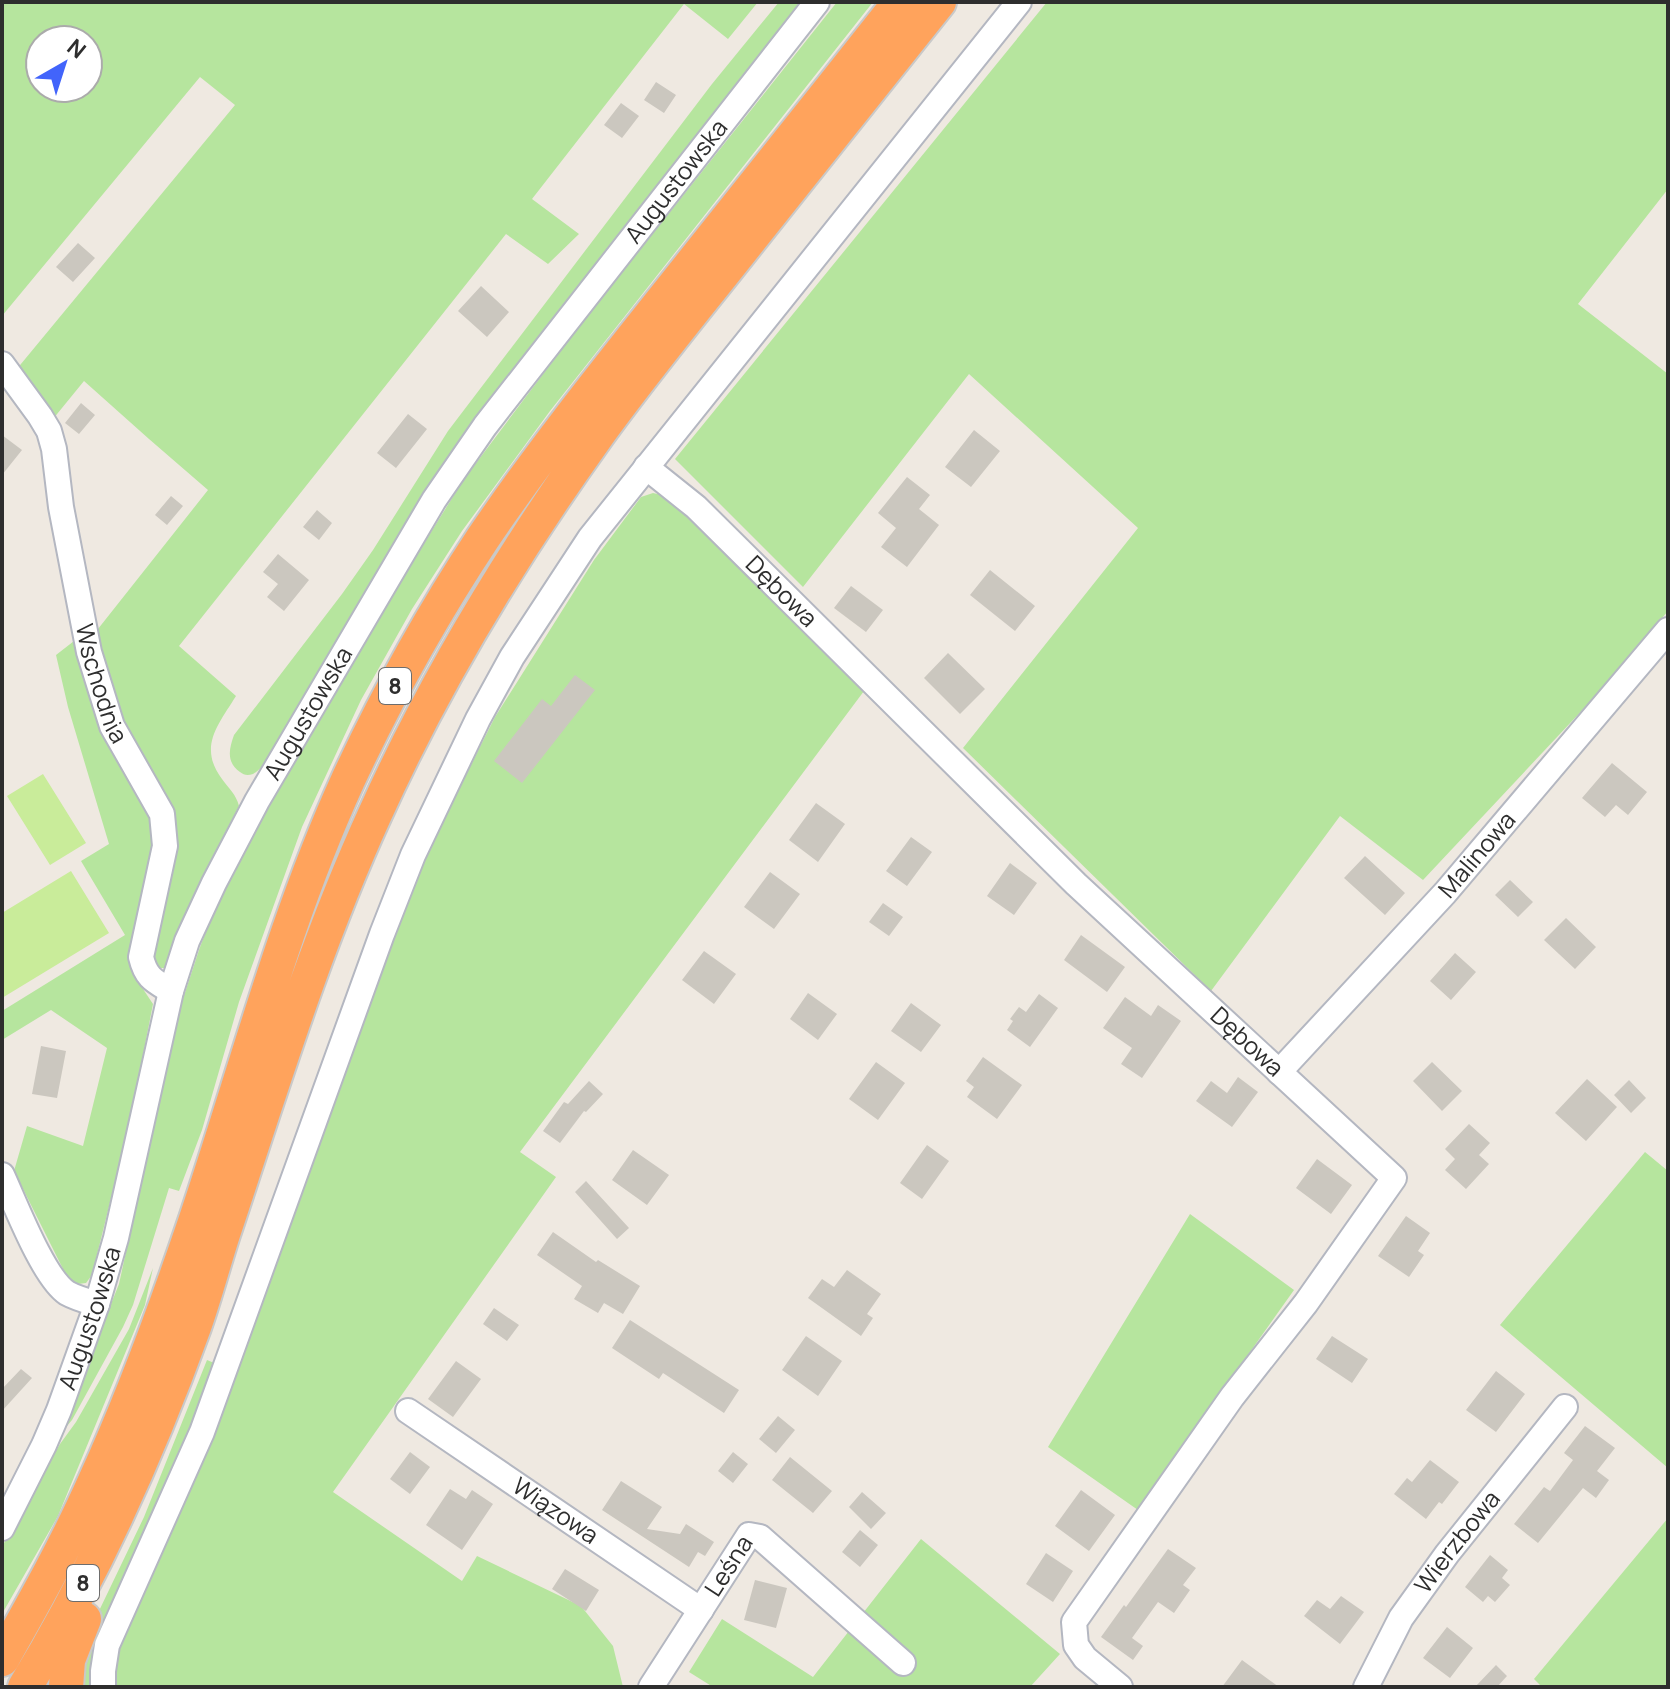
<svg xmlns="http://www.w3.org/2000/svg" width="1670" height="1689" viewBox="0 0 1670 1689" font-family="Manrope,sans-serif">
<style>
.green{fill:#b6e59e;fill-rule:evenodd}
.pitch{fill:#c9ec9a}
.building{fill:#cbc7bf}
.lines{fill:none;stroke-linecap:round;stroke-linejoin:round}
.minor-casing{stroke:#b4b7c1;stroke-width:28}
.highway-casing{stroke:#c9c9c9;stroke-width:38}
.minor{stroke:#fff;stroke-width:24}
.highway{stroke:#ffa35c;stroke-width:34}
.labels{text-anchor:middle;stroke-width:7;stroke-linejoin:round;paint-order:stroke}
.shield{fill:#fff;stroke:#6d6d6d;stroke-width:2}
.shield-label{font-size:22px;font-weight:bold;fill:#2e2e2e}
.street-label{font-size:24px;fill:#2e2e2e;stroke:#fff}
</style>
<rect width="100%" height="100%" fill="#efe9e1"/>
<path class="green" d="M2,2H758L728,39L684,4L532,199L579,234L548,264L506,234L179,646L236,696C218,725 198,747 222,779C229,789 236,794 239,806L206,870L183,922L169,964L165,968H158L150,957L175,846L121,725L94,634L208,490L149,439L84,381L53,419L16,370L235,105L200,77L2,316ZM40,40H88V88H40Z
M779,2H801L501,385L433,482L391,549L276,748C270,756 262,769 253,774C247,776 244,775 240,772C226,762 229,749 234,735L342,594L373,550L448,431L712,84Z
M837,2H873L550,411L462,531L412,609L361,700L302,827L239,1002L202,1130L179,1191L169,1188L133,1305L123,1327L72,1420L57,1438L119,1284L177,1017L200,947L219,898L241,854L360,646L464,479L580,325Z
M1047,2H1668V189L1578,304L1668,374V611L1588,704L1423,880L1340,816L1211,991L963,748L1138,528L969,374L803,587L675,459Z
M653,493L671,497L864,691L520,1152L556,1177L333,1492L462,1581L477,1556L581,1606L613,1646L623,1687H116L117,1661L123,1636L205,1447L325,1129L416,874L495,717L594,560L641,497Z
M74,641L105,729L148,808L156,837L133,967L139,983L153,1004L130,1122L92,1275L86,1283L78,1284L68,1279L14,1171L27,1126L83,1146L107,1048L51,1010L2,1040V1011L125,935L81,861L109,844L68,707L56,655Z
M1645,1152L1668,1171V1468L1500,1325Z
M1190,1214L1294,1290L1138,1510L1048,1447Z
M153,1268L145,1305L58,1516L2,1614V1547L51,1453L54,1454L60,1444L76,1422L129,1329Z
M207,1360L219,1365L94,1687H80L86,1638L144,1517Z
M1668,1518V1687H1542L1534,1679Z
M921,1539L1060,1654L1030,1687H713L689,1672L722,1619L813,1677Z"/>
<path class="pitch" d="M43,774L86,843L50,865L7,796Z
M71,871L109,933L2,998V913Z"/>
<path class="building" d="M656,82L676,95L664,113L644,100Z
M621,103L639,116L622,138L604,125Z
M78,243L95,258L73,282L56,267Z
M481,286L509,312L487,337L458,311Z
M81,403L95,415L79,434L65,423Z
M408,414L427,429L396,468L377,453Z
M974,430L1000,451L971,487L945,467Z
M2,435L22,450L2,475Z
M907,477L930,495L919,509L939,525L907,567L881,547L896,528L878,513Z
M171,496L183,506L167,525L155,515Z
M317,510L332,523L319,540L303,527Z
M278,554L309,580L284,611L267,597L278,584L263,572Z
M990,570L1035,606L1015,631L970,595Z
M851,586L883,610L866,632L834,608Z
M948,653L985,689L960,714L924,678Z
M575,675L595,690L522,783L494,761L542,699L551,706Z
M1612,763L1647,792L1628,815L1616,805L1605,817L1582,798Z
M816,803L845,824L818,862L789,840Z
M911,837L932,852L907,886L886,871Z
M1365,856L1405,893L1385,915L1344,878Z
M1010,863L1037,883L1014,915L987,896Z
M770,872L800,894L774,929L744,907Z
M1510,880L1533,902L1518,917L1495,895Z
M883,903L903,917L889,936L869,922Z
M1566,918L1596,947L1575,969L1544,940Z
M1081,935L1125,967L1107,992L1064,960Z
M704,951L736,974L714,1004L682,980Z
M1455,953L1476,972L1451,1000L1430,981Z
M808,993L837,1014L818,1040L790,1019Z
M1039,994L1058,1008L1030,1047L1007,1030L1013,1021L1010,1019L1019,1007L1026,1012Z
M1125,997L1151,1016L1158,1005L1181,1021L1142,1078L1121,1064L1132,1048L1103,1028Z
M911,1003L941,1025L921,1052L891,1031Z
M41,1046L66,1051L57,1098L32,1094Z
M983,1057L1022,1085L997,1119L967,1097L974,1087L966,1081Z
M876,1062L905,1083L878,1120L849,1099Z
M1432,1062L1462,1091L1442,1111L1413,1081Z
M1238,1077L1258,1092L1232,1127L1196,1101L1211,1081L1227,1093Z
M1587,1079L1617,1107L1586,1141L1555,1113Z
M1629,1080L1646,1098L1631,1113L1614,1095Z
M589,1081L603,1094L586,1112L584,1111L560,1143L543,1131L564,1102L568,1104Z
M1469,1124L1490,1143L1479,1155L1489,1164L1466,1189L1445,1170L1455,1159L1445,1149Z
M927,1145L949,1161L922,1199L900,1183Z
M633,1150L669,1175L647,1205L612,1180Z
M1317,1159L1352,1185L1331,1214L1296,1188Z
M586,1181L629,1228L617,1239L575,1192Z
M1406,1216L1430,1233L1418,1251L1424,1255L1409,1277L1378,1256Z
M553,1232L596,1262L598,1260L640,1286L623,1314L604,1303L598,1313L574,1299L582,1286L537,1255Z
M847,1270L881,1294L867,1314L873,1318L861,1336L808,1298L822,1279L834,1287Z
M494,1308L519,1325L507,1341L483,1324Z
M630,1320L739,1390L724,1413L663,1373L659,1379L612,1348Z
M806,1336L842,1361L818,1396L782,1370Z
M1332,1336L1368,1359L1352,1383L1316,1359Z
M456,1361L481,1379L453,1417L428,1399Z
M21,1369L32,1378L2,1411V1389Z
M1496,1371L1525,1394L1496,1432L1466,1410Z
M778,1416L795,1430L776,1453L759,1439Z
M1585,1426L1615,1448L1597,1471L1609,1480L1596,1498L1583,1488L1538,1543L1514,1524L1544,1487L1550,1491L1573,1460L1564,1453Z
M410,1452L430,1467L410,1494L390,1479Z
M733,1452L748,1464L733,1483L718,1471Z
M790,1457L832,1491L813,1513L772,1480Z
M1430,1460L1459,1482L1442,1504L1439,1502L1426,1519L1394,1494L1407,1478L1412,1482Z
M621,1481L662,1507L647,1529L680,1534L686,1524L714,1542L705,1556L698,1552L689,1567L602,1510Z
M450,1489L466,1499L472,1490L493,1504L462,1550L426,1525Z
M1081,1490L1115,1515L1089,1551L1055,1526Z
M862,1492L886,1513L871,1529L849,1507Z
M860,1530L878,1545L860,1567L842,1552Z
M1168,1549L1196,1568L1183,1585L1190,1590L1174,1613L1158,1602L1132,1638L1143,1646L1133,1660L1101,1637L1124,1605L1126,1607Z
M1046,1553L1073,1571L1053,1602L1026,1584Z
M1490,1555L1508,1570L1502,1578L1510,1585L1495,1602L1488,1596L1483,1602L1465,1587Z
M565,1569L599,1590L586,1611L552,1589Z
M755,1580L787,1588L776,1628L744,1620Z
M1341,1596L1364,1612L1340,1644L1304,1616L1317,1600L1330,1609Z
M1447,1627L1473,1648L1450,1678L1423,1658Z
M1242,1660L1279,1687H1222Z
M1496,1665L1507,1676L1497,1687H1475Z"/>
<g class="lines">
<g class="minor-casing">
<g id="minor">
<path id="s1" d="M2,364L40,416L49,431L54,449L61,507L89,652L112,726L162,814L165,846L141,957C146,978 154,981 171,991"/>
<path id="s2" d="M646,467L696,507L1076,884L1394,1178L1306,1303L1232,1397L1074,1622L1076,1645L1085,1658L1120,1687"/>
<path id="s3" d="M1279,1072L1445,893L1668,630"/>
<path d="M2,1175C15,1203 43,1277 67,1293C76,1298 87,1301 97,1304"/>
<path id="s4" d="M408,1411L701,1610"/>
<path id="s5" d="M2,1528L44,1445L59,1410L97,1304L116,1238L171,991L187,941L214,883L257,801L434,500L485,426L817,2"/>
<path d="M103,1687V1671L107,1645L202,1432L382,934L413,855L478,719L512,657L590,538L1019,2"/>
<path id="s6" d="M651,1687L749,1535L760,1537L903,1663"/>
<path id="s7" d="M1366,1687L1401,1618L1447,1554L1565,1407"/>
</g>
</g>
<g class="highway-casing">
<path id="highway" d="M2,1659C35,1601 68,1542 95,1481C132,1400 163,1316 192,1231C243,1081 282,925 348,780C387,696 432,615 483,538C542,451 608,369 674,286C749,192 825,97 900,2
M25,1687C94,1574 149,1451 194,1327C205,1296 213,1265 223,1234C270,1093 313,949 375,814C435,681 511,556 596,437C645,369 699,304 751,238C814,159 876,81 939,2
M66,1687L68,1660L84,1619"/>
</g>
<use href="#minor" class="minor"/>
<use href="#highway" class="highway"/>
</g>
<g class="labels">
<g class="shield">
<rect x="379" y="668" width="32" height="36" rx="6"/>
<rect x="67" y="1565" width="32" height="36" rx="6"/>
</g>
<g class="shield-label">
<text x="395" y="694">8</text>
<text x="83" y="1591">8</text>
</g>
<g class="street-label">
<text dy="8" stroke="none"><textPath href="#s5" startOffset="1524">Augustowska</textPath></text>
<text dy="8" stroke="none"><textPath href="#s2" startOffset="184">Dębowa</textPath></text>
<text dy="8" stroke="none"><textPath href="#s1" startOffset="340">Wschodnia</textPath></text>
<text dy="8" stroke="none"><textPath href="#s5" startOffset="876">Augustowska</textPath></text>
<text dy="8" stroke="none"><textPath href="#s3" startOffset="294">Malinowa</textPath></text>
<text dy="8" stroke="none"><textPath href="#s2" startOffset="832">Dębowa</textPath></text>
<text dy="8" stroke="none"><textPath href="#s5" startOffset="228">Augustowska</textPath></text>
<text dy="8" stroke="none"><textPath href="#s4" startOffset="178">Wiązowa</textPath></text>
<text dy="8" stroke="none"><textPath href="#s7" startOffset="172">Wierzbowa</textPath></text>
<text dy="8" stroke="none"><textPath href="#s6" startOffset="144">Leśna</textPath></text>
</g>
</g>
<rect width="1670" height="1689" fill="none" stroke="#2e2e2e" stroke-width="8"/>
<g transform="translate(64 64) rotate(39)"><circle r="38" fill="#ffffff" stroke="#ababab" stroke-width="2"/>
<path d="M0-6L14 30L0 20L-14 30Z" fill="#4264fb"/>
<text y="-12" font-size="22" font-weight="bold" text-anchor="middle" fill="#2e2e2e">N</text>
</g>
</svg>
